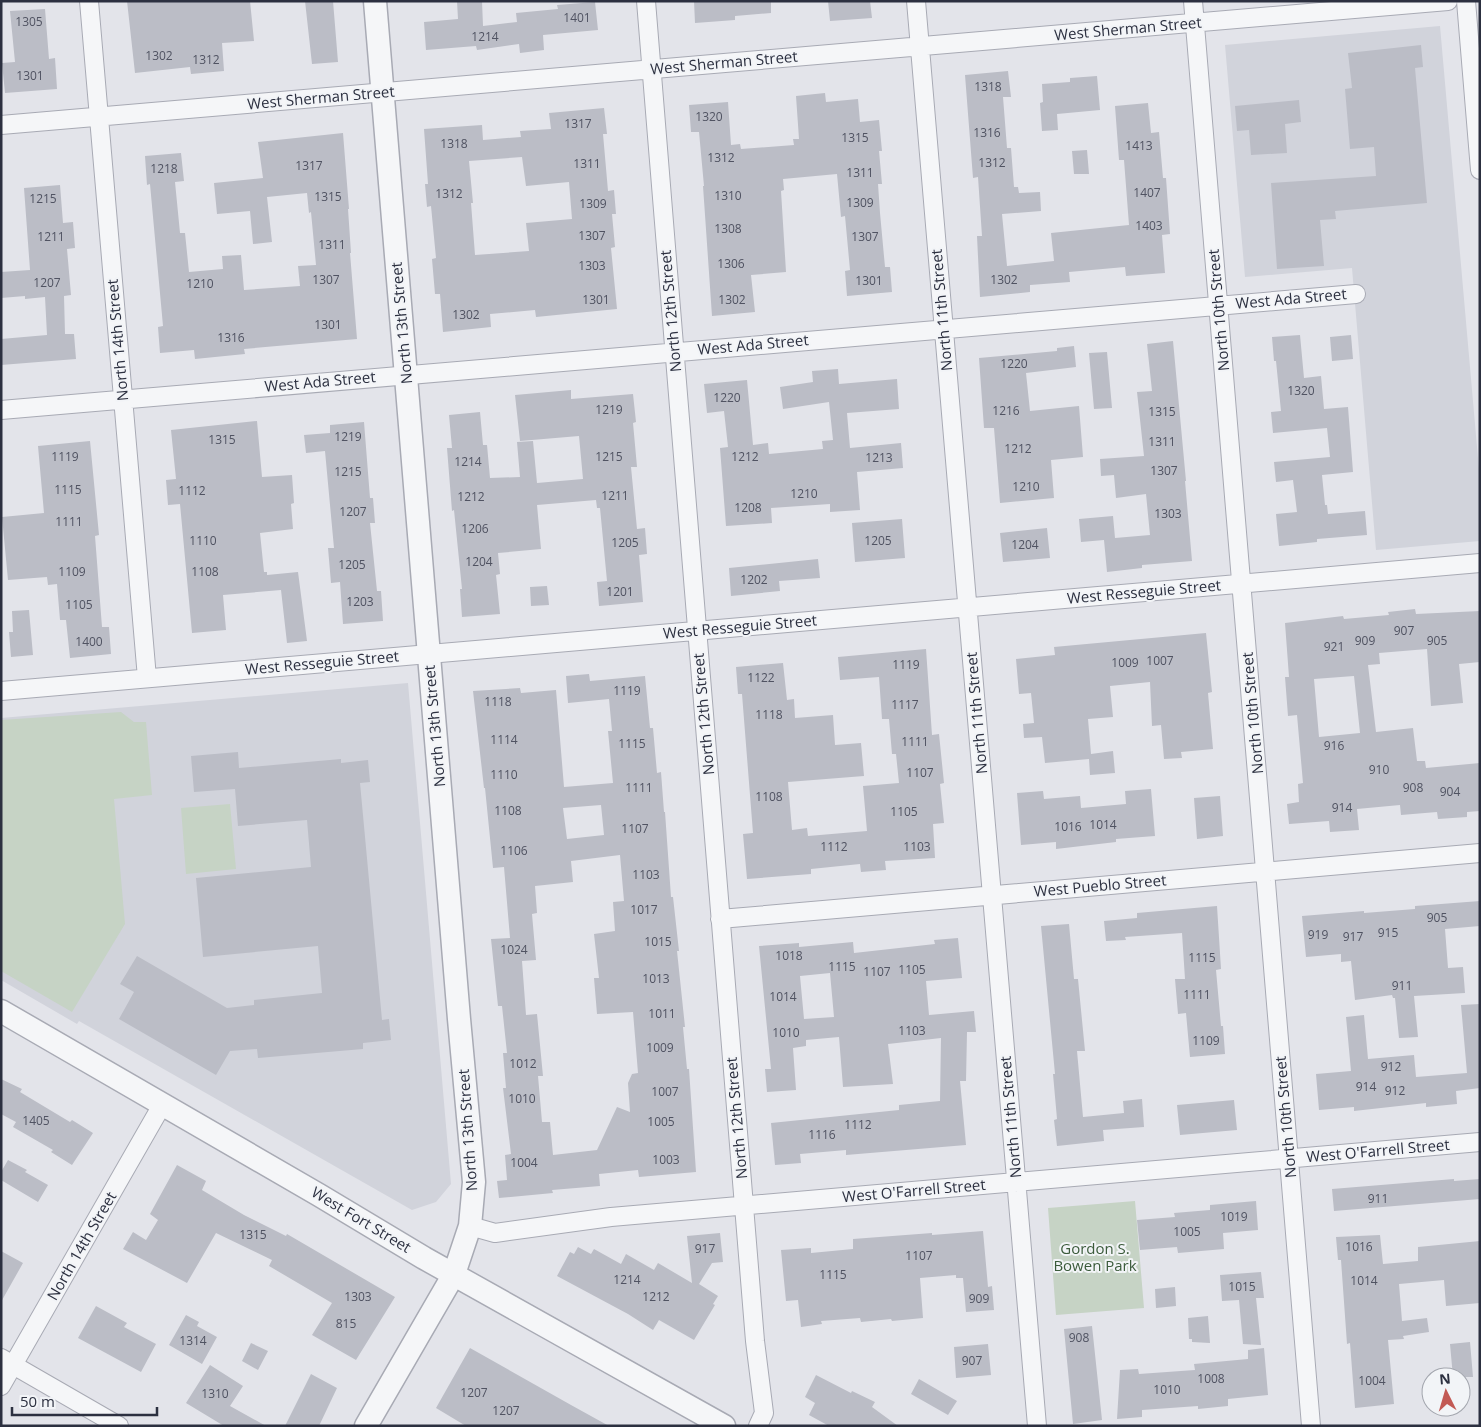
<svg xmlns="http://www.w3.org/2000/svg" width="1481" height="1427" viewBox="0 0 1481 1427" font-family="'Open Sans',sans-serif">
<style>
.built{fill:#d1d3db}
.green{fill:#c6d3c5}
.building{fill:#bbbdc6;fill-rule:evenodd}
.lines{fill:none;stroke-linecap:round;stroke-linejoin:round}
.minor-casing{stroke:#a8aab4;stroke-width:20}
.tertiary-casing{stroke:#a8aab4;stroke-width:25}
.minor{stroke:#f5f6f8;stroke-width:18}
.tertiary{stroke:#f5f6f8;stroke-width:22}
.labels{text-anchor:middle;stroke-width:4;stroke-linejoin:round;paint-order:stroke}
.number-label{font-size:12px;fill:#505362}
.street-label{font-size:15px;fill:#2c3040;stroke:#f2f4f7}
.park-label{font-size:15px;fill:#3b5b3b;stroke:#f2f4f7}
</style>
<rect width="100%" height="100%" fill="#e3e4ea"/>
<path class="built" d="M1440,26L1480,481V541L1376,550L1352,268L1245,277L1225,45Z
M408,683L451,1184L436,1202L412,1210L79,1021L77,1024L1,980V718Z"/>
<path class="green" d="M121,712L134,722H146L152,795L114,799L125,924L72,1012L1,971V720Z
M230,804L236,869L186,874L181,808Z
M1135,1201L1144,1308L1056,1315L1048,1208Z"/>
<path class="building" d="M127,1H250L254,41L222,43L224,71L191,74L190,67L135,73Z
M305,1H333L338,62L312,64Z
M457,1H482L483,26L517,22L516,13L558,9L557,5L595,2L598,30L543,35L544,50L520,53L519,44L477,50L476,46L426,50L424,22L458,19Z
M694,1H771V13L735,16V20L695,23Z
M828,1H870L872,18L830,21Z
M45,9L49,59L55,58L57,89L5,93L2,63L15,62L10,11Z
M1421,45L1423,67L1415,68L1427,203L1335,211L1336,219L1320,220L1324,266L1277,269L1271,183L1376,176L1374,147L1350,149L1345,89L1352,88L1348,53Z
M1008,71L1011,97H1003L1007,148H1011L1014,187H1018L1019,193L1040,192L1041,211L1002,214L1007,266L1054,261L1051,233L1129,225L1124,160H1119L1115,106L1148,103L1151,133L1159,132L1163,178H1166L1170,234L1162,235L1165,273L1126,276L1125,267L1069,272L1070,282L1030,285V292L980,297L977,236H982L978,177L973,178L965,75Z
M1097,76L1100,110L1057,114L1058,130L1042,131L1040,103L1043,102L1042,84L1070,82V78Z
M825,93L826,102L858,99L860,122L879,120L882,151H879L882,184H878L880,213L885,267H890L892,292L847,296L845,271L850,270L845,216L841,217L837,174L783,179L784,190L781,191L786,272L751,275L755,312L712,316L703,186H704L699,132H691L689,105L728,102L731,145L740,144L741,149L794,145L793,139H799L796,96Z
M1299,100L1301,122L1285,124L1287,153L1251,155L1249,130L1237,131L1235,106Z
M604,108L607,134H603L608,191L614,190L616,214H612L615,247L611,248L617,309L536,317L535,310L490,314L491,327L443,332L440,294H435L432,259L436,258L431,206L427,207L425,184H428L424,129L482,125L483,140L521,137L520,131L551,129L549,113ZM522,157L526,186L569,182L572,219L526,223L529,251L475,255L471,203H473L469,161Z
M343,133L349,209H348L351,253H350L357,339L244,349L245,354L195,359L194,350L160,353L158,327L163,326L150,184L147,185L145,156L181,153L184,181L175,182L180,233H185L189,272L223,269L222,256L241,255L244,290L300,286L298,266L316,265L311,212L309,213L307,193L267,197L272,242L253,244L250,211L217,214L214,183L263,178L258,142Z
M1087,150L1089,174H1074L1072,151Z
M60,185L63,223L73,222L75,248L67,249L71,295L64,296L65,334H74L76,359L1,365V339L47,335L45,297L25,299V296L1,298V272L30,270L24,188Z
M1300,335L1304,378L1321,376L1324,409L1348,407L1353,472L1322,475L1325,505H1327L1328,514L1365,511L1367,535L1317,539V542L1279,546L1276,514L1297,512L1293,480L1276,482L1274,462L1330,457L1327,428L1273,433L1271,412L1281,411L1276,361H1274L1272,337Z
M1351,335L1353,359L1332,361L1330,337Z
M1173,341L1186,481H1185L1192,561L1142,565V568L1107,572L1104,540L1081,542L1079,519L1113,516L1115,538L1150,535L1146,494L1116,498L1114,475L1101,476L1100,459L1144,456L1137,392L1152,391L1147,344Z
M1074,346L1076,367L1026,373L1030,411L1079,406L1083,457L1051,460L1054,498L1000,503L994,428H984L979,358L1057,351V348Z
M1107,352L1112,408L1094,409L1089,353Z
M838,369L839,384L897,379L899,409L847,413L850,448L901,443L903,468L857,472L860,510L830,512V504L771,508L772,523L726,526L720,448L728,447L724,411L707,413L704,384L747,380L753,445L768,443L769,454L823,449L822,441L833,440L829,402L783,409L780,387L813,382L812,371Z
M571,390V399L633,394L636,422L633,423L637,467H631L637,529L645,528L647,554L639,555L643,602L599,606L597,582L607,581L600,508H597L596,500L537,505L541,549L498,553L500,574L496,575L500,614L462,617L460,589H462L454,510L452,511L447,448H452L449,415L480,412L483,445H487L490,478L520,477L517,442L533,441L537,483L583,479L579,436L520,441L515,395Z
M257,421L262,477L292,475L294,503L291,504L293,529L260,533L264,572H267V575L298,572L307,641L287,643L281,590L223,595L226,630L192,633L180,504L168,505L166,480L176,479L171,430Z
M364,422L370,498H373L375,523H370L377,591H381L383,621L343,624L340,582L331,583L328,548H334L325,451L306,453L304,435L330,433V425Z
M90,441L99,535L95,536L102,627H109L111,654L70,658L66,620H60L57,584L48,585L47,577L8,580L2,517L44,513L38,446Z
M902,519L905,558L855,562L852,523Z
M1047,528L1050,558L1003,562L1000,533Z
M818,559L820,578L779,581L780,591L731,596L729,568Z
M547,586L549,605L531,606L530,587Z
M1415,609L1416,614L1480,611V662L1459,664L1463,703L1431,706L1427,649L1379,653L1380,664L1368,665L1376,732L1413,728L1417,761H1425L1426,768L1480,763V811L1467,812V817L1438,819L1437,812L1401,815L1400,805L1357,809L1359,830L1330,832L1329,821L1289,824L1287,804L1299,802L1298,784L1303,783L1297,715L1288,716L1285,677H1289L1285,623L1343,616L1344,619L1389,615L1388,612ZM1354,676L1360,733L1319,737L1314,679Z
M29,610L33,655L11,657L9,632H13L12,611Z
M1206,633L1212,692L1208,693L1213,749L1181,752L1182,758L1164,759L1161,725L1152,726L1150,682L1110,686L1113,717L1088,719L1091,754L1113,751L1115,773L1090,775L1089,759L1045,763L1042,737L1024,738L1023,724L1034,723L1031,693L1019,694L1016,659L1055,655L1054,647Z
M926,649L932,735L939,734L944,783L940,784L944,823L933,824L935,858L885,861L886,870L861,872L860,864L811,869V874L747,879L743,834L753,833L742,694H738L736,667L783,663L787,700L794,699L795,718L833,715L835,745L861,743L864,776L788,782L792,830L807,828L808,836L867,831L863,786L899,783L896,754H892L889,719H882L879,677L840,680L838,657Z
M589,674L590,681L645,676L650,728H653L657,773L661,772L664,812H665L671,897H673L679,951H677L685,1027H683L687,1069H689L696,1172L639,1177L638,1170L599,1174L600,1186L552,1190L553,1193L499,1198L497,1181L507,1180L505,1155L511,1154L503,1088H506L503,1053H507L502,1006H498L491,939L510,938L504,867L493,868L485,788H484L473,691L520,688L521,693L556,690L564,787L613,783L608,731H612L609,699L568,703L566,676ZM601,805L604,835L567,839L563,808ZM620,855L624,901L613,902L615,931L594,934L599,978H594L597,1014L633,1012L638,1073L632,1074L628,1083L630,1112L617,1107L597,1150L553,1155L550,1122H542L538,1076H543L537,1014L526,1015L522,961L536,960L532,914L537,913L535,886L573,882L571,861Z
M238,752L239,768L341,759V763L368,760L370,782L360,783L382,1020L389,1019L391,1040L363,1043V1049L258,1058L257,1049L230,1051L216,1075L119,1019L134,992L120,984L137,956L227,1008L254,1005V1000L322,993L318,946L203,957L196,878L311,867L307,820L238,826L235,789L194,792L191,756Z
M1151,789L1155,836L1116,839V842L1056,849V842L1021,845L1017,793L1043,791L1044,799L1080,796L1081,808L1126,804L1125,791Z
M1220,796L1223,836L1197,839L1194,798Z
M1480,901V926L1445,929L1448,968L1463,967L1465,993L1414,996L1418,1037L1399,1038L1395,998H1393L1392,995L1355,1000L1351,961L1341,962V954L1306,957L1302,916L1364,911V913L1415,909V906Z
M1217,906L1221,969L1216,970L1221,1026H1223L1225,1054L1190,1057L1186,1013L1178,1014L1175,979H1185L1182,933L1125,937L1126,940L1106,941L1104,921L1137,918V913Z
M1069,924L1074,979H1078L1085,1051H1077L1083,1117L1124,1113L1123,1101L1142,1099L1144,1127L1103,1130L1104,1141L1057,1146L1054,1120L1057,1119L1053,1074H1055L1041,926Z
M958,938L962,978L926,981L929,1015L974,1011L976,1032H967L966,1081H960L966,1145L846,1155V1150L800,1154L801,1163L775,1165L771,1123L899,1110V1105L940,1101L941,1038L888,1044L893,1084L843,1087L839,1037L806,1040V1046L793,1048L796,1090L767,1092L765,1069H771L759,946L799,943V947L853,942L854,953L935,944L934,940ZM830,973L834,1017L804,1019L800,976Z
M1480,1004V1088L1456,1091L1457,1104L1426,1107V1103L1354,1111V1107L1319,1110L1316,1074L1351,1071L1346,1017L1364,1015L1368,1059L1414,1055L1416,1077L1467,1073L1461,1005Z
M1,1079L22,1089L20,1092L70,1122L72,1120L93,1133L72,1165L51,1152L53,1150L13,1127L16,1122L1,1114Z
M1234,1100L1237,1130L1180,1135L1177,1105Z
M8,1160L27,1170L25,1172L48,1185L38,1202L1,1180V1172Z
M177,1165L206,1181L202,1190L244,1215L286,1236L287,1234L395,1297L356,1360L312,1335L332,1303L269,1266L272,1260L216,1233L187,1283L123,1249L133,1232L146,1240L158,1220L150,1214Z
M1454,1179V1181L1480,1179V1199L1334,1211L1332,1189Z
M1256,1201L1258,1230L1223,1233L1224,1249L1178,1253L1177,1247L1140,1250L1137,1220L1175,1217L1174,1213L1210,1210V1205Z
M983,1231L988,1287L992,1286L994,1310L966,1312L963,1278H956V1275L920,1278L923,1318L892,1321L891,1319L861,1322L860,1318L821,1321L822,1324L801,1327L798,1300L786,1301L781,1250L811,1248V1253L853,1249V1239L932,1233V1235Z
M720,1233L723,1262L712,1263L699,1284L718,1296L713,1304L715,1305L694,1340L659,1320L653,1330L628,1314L557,1276L570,1252L574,1254L578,1247L591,1254L594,1249L621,1264L626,1254L654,1270L658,1263L692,1283L687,1236Z
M1380,1235L1383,1264L1418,1261V1247L1480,1241V1303L1446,1306L1444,1280L1399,1284L1402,1321L1427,1318L1429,1332L1403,1336L1404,1339L1388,1340L1394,1404L1355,1408L1350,1343L1347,1344L1341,1260H1338L1336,1237Z
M1,1251L23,1263L1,1302Z
M1261,1272L1264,1298H1256L1261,1345L1243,1344L1239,1300L1222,1301L1220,1275Z
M1175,1287L1176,1306L1156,1308L1155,1289Z
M96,1306L127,1323L124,1327L156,1344L141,1372L78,1338Z
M186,1315L199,1322L197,1326L217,1337L202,1364L169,1345Z
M1208,1316L1210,1343L1192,1342V1339H1189L1188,1318Z
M1092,1326L1102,1420L1073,1424L1064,1329Z
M1470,1342L1473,1377H1453L1450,1344Z
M251,1343L268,1351L258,1370L242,1361Z
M988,1344L991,1375L956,1378L954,1347Z
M470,1348L571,1405L609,1426H466L436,1408Z
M1264,1348L1268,1395L1228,1399V1406L1198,1409V1406L1142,1410V1417L1117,1419L1120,1370L1138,1369L1139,1374L1195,1370L1194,1364L1248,1359V1350Z
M210,1365L243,1386L230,1406L266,1426H224L186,1403Z
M311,1374L337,1388L319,1426H285Z
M816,1375L851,1393L852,1391L875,1402L872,1407L898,1426H829L809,1415L815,1403L805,1397Z
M919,1379L957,1401L948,1415L911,1394Z"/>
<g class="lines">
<g class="minor-casing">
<path id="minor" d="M89,1L147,678
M646,1L744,1206L755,1341L764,1413L758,1426
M916,1L1037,1426
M1193,1L1311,1426
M1466,1L1480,170
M1,125L1448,1
M1,410L1356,294
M1,691L1480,563
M720,919L1480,853
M470,1226L495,1233L611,1217L1480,1142
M1,1358L119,1426
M1,1386L162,1105"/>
</g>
<g class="tertiary-casing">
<path id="tertiary" d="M1,1011L319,1195L424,1258L724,1426
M366,1426L454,1274L470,1226L474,1182L459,1019L375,1"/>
</g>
<use href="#minor" class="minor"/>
<use href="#tertiary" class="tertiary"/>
</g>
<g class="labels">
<g class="number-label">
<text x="577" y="22">1401</text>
<text x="29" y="26">1305</text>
<text x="485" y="41">1214</text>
<text x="159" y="60">1302</text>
<text x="206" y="64">1312</text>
<text x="30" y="80">1301</text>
<text x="988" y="91">1318</text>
<text x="709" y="121">1320</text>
<text x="578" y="128">1317</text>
<text x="987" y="137">1316</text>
<text x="855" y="142">1315</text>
<text x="454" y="148">1318</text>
<text x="1139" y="150">1413</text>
<text x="721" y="162">1312</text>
<text x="992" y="167">1312</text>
<text x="587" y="168">1311</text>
<text x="309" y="170">1317</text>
<text x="164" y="173">1218</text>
<text x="860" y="177">1311</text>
<text x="1147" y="197">1407</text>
<text x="449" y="198">1312</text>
<text x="728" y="200">1310</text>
<text x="328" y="201">1315</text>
<text x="43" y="203">1215</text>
<text x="860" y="207">1309</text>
<text x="593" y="208">1309</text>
<text x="1149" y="230">1403</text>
<text x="728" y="233">1308</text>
<text x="592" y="240">1307</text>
<text x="51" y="241">1211</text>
<text x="865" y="241">1307</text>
<text x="332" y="249">1311</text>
<text x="731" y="268">1306</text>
<text x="592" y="270">1303</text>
<text x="326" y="284">1307</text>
<text x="1004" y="284">1302</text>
<text x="869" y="285">1301</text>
<text x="47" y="287">1207</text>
<text x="200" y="288">1210</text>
<text x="596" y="304">1301</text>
<text x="732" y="304">1302</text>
<text x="466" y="319">1302</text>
<text x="328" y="329">1301</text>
<text x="231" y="342">1316</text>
<text x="1014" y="368">1220</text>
<text x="1301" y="395">1320</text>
<text x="727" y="402">1220</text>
<text x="609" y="414">1219</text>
<text x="1006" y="415">1216</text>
<text x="1162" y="416">1315</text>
<text x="348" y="441">1219</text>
<text x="222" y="444">1315</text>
<text x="1162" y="446">1311</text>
<text x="1018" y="453">1212</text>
<text x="65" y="461">1119</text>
<text x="609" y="461">1215</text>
<text x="745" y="461">1212</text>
<text x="879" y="462">1213</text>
<text x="468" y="466">1214</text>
<text x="1164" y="475">1307</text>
<text x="348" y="476">1215</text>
<text x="1026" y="491">1210</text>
<text x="68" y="494">1115</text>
<text x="192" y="495">1112</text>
<text x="804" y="498">1210</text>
<text x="615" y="500">1211</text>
<text x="471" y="501">1212</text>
<text x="748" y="512">1208</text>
<text x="353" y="516">1207</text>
<text x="1168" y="518">1303</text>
<text x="69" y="526">1111</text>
<text x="475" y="533">1206</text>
<text x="203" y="545">1110</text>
<text x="878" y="545">1205</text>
<text x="625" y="547">1205</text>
<text x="1025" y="549">1204</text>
<text x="479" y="566">1204</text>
<text x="352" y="569">1205</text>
<text x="72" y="576">1109</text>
<text x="205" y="576">1108</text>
<text x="754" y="584">1202</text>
<text x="620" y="596">1201</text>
<text x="360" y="606">1203</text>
<text x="79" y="609">1105</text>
<text x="1404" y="635">907</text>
<text x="1365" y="645">909</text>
<text x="1437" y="645">905</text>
<text x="89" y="646">1400</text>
<text x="1334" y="651">921</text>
<text x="1160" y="665">1007</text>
<text x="1125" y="667">1009</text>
<text x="906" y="669">1119</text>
<text x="761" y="682">1122</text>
<text x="627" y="695">1119</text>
<text x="498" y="706">1118</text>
<text x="905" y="709">1117</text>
<text x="769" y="719">1118</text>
<text x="504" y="744">1114</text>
<text x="915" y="746">1111</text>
<text x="632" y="748">1115</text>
<text x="1334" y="750">916</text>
<text x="1379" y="774">910</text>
<text x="920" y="777">1107</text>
<text x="504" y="779">1110</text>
<text x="639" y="792">1111</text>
<text x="1413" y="792">908</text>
<text x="1450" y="796">904</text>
<text x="769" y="801">1108</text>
<text x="1342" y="812">914</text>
<text x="508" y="815">1108</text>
<text x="904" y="816">1105</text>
<text x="1103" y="829">1014</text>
<text x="1068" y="831">1016</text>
<text x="635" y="833">1107</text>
<text x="834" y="851">1112</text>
<text x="917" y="851">1103</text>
<text x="514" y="855">1106</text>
<text x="646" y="879">1103</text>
<text x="644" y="914">1017</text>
<text x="1437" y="922">905</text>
<text x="1388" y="937">915</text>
<text x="1318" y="939">919</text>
<text x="1353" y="941">917</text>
<text x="658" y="946">1015</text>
<text x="514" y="954">1024</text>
<text x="789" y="960">1018</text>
<text x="1202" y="962">1115</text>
<text x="842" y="971">1115</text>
<text x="912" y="974">1105</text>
<text x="877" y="976">1107</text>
<text x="656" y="983">1013</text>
<text x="1402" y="990">911</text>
<text x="1197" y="999">1111</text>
<text x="783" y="1001">1014</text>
<text x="662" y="1018">1011</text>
<text x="912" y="1035">1103</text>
<text x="786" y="1037">1010</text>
<text x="1206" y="1045">1109</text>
<text x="660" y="1052">1009</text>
<text x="523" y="1068">1012</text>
<text x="1391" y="1071">912</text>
<text x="1366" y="1091">914</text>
<text x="1395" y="1095">912</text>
<text x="665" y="1096">1007</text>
<text x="522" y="1103">1010</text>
<text x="36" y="1125">1405</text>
<text x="661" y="1126">1005</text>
<text x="858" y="1129">1112</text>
<text x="822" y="1139">1116</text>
<text x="666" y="1164">1003</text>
<text x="524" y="1167">1004</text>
<text x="1378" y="1203">911</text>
<text x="1234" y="1221">1019</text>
<text x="1187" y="1236">1005</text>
<text x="253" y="1239">1315</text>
<text x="1359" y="1251">1016</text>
<text x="705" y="1253">917</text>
<text x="919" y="1260">1107</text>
<text x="833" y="1279">1115</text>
<text x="627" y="1284">1214</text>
<text x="1364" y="1285">1014</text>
<text x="1242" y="1291">1015</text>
<text x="358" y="1301">1303</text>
<text x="656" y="1301">1212</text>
<text x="979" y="1303">909</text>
<text x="346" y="1328">815</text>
<text x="1079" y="1342">908</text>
<text x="193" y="1345">1314</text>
<text x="972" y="1365">907</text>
<text x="1211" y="1383">1008</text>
<text x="1372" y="1385">1004</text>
<text x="1167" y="1394">1010</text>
<text x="474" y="1397">1207</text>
<text x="215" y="1398">1310</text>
<text x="506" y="1415">1207</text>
</g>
<g class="street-label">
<text transform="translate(1128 29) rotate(-5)" y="5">West Sherman Street</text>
<text transform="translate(724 63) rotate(-5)" y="5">West Sherman Street</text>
<text transform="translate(321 98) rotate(-5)" y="5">West Sherman Street</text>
<text transform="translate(1291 299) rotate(-5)" y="5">West Ada Street</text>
<text transform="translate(942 310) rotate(-95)" y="5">North 11th Street</text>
<text transform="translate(1219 310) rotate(-95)" y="5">North 10th Street</text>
<text transform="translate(671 311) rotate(-95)" y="5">North 12th Street</text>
<text transform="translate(402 323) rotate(-95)" y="5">North 13th Street</text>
<text transform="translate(118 340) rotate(-95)" y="5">North 14th Street</text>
<text transform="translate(753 345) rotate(-5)" y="5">West Ada Street</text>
<text transform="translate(320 382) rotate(-5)" y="5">West Ada Street</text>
<text transform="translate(1144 592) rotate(-5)" y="5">West Resseguie Street</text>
<text transform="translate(740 627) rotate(-5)" y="5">West Resseguie Street</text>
<text transform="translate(322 663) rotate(-5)" y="5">West Resseguie Street</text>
<text transform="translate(977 713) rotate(-95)" y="5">North 11th Street</text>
<text transform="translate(1253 713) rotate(-95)" y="5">North 10th Street</text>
<text transform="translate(704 714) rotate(-95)" y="5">North 12th Street</text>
<text transform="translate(435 726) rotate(-95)" y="5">North 13th Street</text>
<text transform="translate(1100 886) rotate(-5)" y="5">West Pueblo Street</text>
<text transform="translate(1011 1117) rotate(-95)" y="5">North 11th Street</text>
<text transform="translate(1286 1117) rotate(-95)" y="5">North 10th Street</text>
<text transform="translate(737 1118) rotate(-95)" y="5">North 12th Street</text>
<text transform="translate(468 1130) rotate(-94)" y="5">North 13th Street</text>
<text transform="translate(1378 1151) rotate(-5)" y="5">West O'Farrell Street</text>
<text transform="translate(914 1191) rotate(-5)" y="5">West O'Farrell Street</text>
<text transform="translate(361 1220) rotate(31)" y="5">West Fort Street</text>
<text transform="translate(82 1246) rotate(-60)" y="5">North 14th Street</text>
</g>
<g class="park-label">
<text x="1095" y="1254">Gordon S.<tspan x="1095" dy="17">Bowen Park</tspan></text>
</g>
</g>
<rect width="1481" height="1427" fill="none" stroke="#2c3040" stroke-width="5"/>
<g transform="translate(1446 1392) rotate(355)"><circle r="24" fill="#f2f4f7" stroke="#a3a6ae"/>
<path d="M0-4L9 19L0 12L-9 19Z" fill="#c25954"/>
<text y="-8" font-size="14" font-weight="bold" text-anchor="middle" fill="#2c3040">N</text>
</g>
<path d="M12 1407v8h145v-8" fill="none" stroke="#2c3040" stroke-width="2.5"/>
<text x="20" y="1407" font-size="15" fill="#2c3040" stroke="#f2f4f7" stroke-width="4" paint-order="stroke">50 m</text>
</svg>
